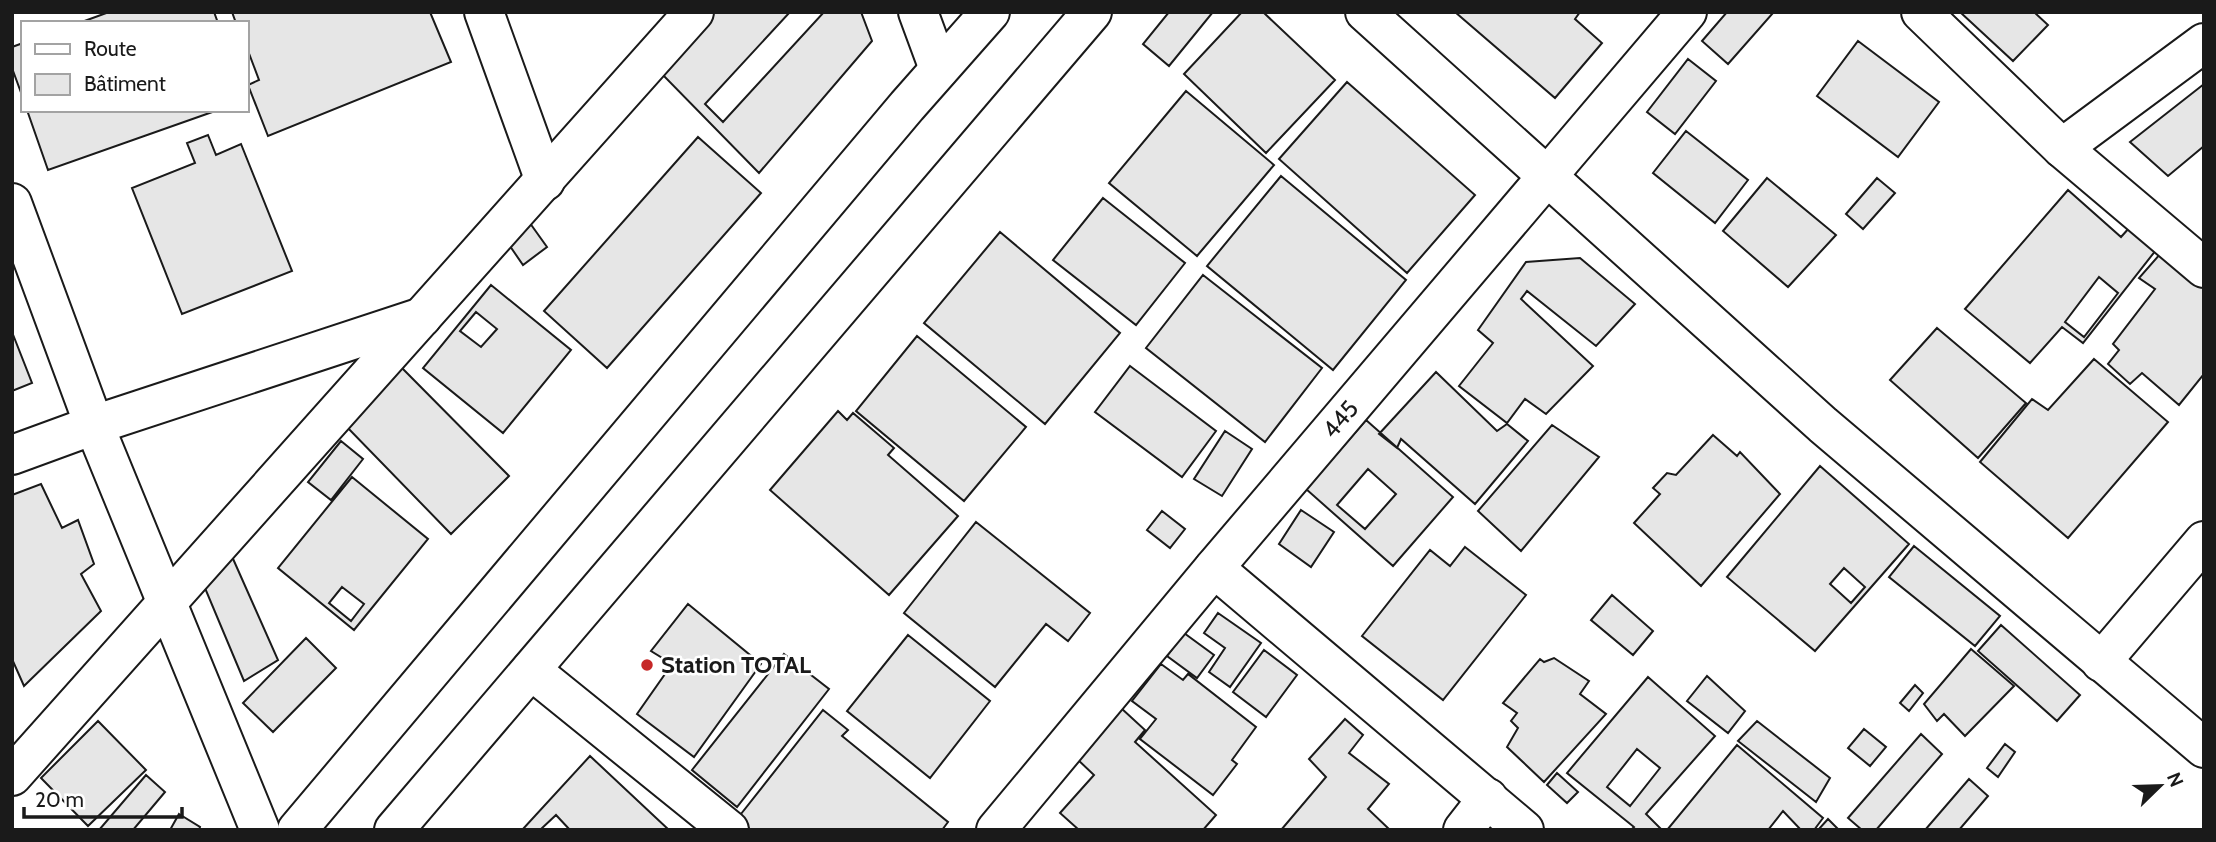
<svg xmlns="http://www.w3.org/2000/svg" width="2216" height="842" viewBox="0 0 2216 842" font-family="Cabin,sans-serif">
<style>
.building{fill:#e6e6e6;stroke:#1a1a1a;stroke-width:2;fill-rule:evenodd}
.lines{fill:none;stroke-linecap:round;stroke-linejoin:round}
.minor-casing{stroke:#1a1a1a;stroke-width:42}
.major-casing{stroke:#1a1a1a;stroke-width:42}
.minor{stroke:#fff;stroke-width:38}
.major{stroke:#fff;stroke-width:38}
.poi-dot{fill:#c62828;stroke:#fff;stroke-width:2.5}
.labels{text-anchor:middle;stroke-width:5;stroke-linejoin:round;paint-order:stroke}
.street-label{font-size:24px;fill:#1a1a1a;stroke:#fff}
.poi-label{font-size:24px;font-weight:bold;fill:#1a1a1a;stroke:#fff;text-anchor:start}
</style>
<rect width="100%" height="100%" fill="#fff"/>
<path class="building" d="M109,12H214L218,23H79Z
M232,12H430L451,62L268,136L248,85L259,80L247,48V23H236Z
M708,12H790L705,104L723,122L824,12H861L872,41L759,173L659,71Z
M1169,12H1213L1169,66L1143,44Z
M1242,12H1263L1335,80L1266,153L1184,74Z
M1455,12H1580L1575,19L1602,43L1555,98Z
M1727,12L1773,13L1728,64L1702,41Z
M1960,12H2034L2048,25L2013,61Z
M1858,41L1939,102L1898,157L1817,96Z
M23,43V98L12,68V47Z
M1688,59L1716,81L1675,134L1647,112Z
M1347,82L1475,195L1407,273L1279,159Z
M2204,84V146L2168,176L2130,142Z
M1186,91L1274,165L1197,256L1109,183Z
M27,110H218L48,170Z
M1686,131L1748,180L1715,223L1653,173Z
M208,135L216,155L241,144L292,271L182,314L132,188L195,163L187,143Z
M698,137L761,193L607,368L544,311Z
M1281,176L1406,280L1333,370L1207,266Z
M1767,178L1836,235L1788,287L1723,231Z
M1877,178L1895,193L1863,229L1846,214Z
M2068,190L2121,237L2130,227L2156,250L2083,343L2062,327L2030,363L1965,309ZM2099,277L2118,293L2084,337L2065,322Z
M1103,198L1185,263L1136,325L1053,260Z
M527,219L547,247L523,265L503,236Z
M1000,232L1120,333L1045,424L924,323Z
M2161,253L2204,288V374L2179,405L2142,373L2130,384L2108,364L2119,350L2113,344L2155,289L2139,278Z
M1580,258L1635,304L1596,346L1527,291L1521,299L1593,366L1546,414L1525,399L1507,423L1459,386L1493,343L1478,330L1526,262Z
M1203,275L1322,368L1265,442L1146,348Z
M491,285L571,350L503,433L423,368ZM476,312L497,329L481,347L460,331Z
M1937,328L2026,403L1978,458L1890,380Z
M12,332L32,383L12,391Z
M917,336L1026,427L964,501L856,411Z
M2094,359L2168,422L2068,538L1980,462L2032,399L2048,410Z
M1130,366L1216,431L1182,477L1095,412Z
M401,367L509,476L451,534L344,424Z
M1436,372L1497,431L1507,424L1528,441L1475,504L1401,439L1397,448L1379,434Z
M838,411L847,420L853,413L894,448L888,455L958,516L889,595L770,490Z
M1366,420L1453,497L1393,566L1306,489ZM1368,469L1396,494L1365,529L1337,505Z
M1552,425L1599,457L1521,551L1478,511Z
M1225,431L1252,449L1222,496L1194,479Z
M1713,435L1737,456L1740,452L1780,494L1701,586L1634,523L1660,494L1653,488L1667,473L1676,475Z
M341,441L363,459L331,500L308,482Z
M1820,466L1909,544L1815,651L1727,577ZM1844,568L1865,587L1851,603L1830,584Z
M352,477L428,539L354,630L278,568ZM342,587L364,604L351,621L329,603Z
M41,484L62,528L78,520L94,564L81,574L101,611L24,686L12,659V495Z
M1301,510L1334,532L1311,567L1279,544Z
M1162,511L1185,529L1170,548L1147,530Z
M976,522L1090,613L1068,641L1046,624L995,687L904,613Z
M1914,546L2000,616L1975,646L1889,577Z
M1465,547L1526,595L1443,700L1362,636L1430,550L1450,566Z
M230,552L278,660L244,681L202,581Z
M1612,595L1653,631L1633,655L1591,620Z
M688,604L761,664L694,757L637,714L672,664L651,651Z
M1218,613L1261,643L1230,687L1209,672L1225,648L1204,633Z
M2001,625L2080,695L2057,721L1978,651Z
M1184,633L1214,655L1197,678L1167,656Z
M908,635L990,701L930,778L847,711Z
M306,638L336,668L273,732L243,703Z
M1971,649L2014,686L1965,736L1944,714L1937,721L1924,704Z
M1264,650L1297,675L1266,717L1233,692Z
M784,654L829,689L737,807L692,770Z
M1554,658L1589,681L1580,694L1606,714L1544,782L1507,747L1518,728L1511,721L1517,713L1503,703L1540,659L1544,662Z
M1161,664L1183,680L1188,674L1256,727L1232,760L1237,764L1213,795L1140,739L1156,719L1132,701Z
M1707,676L1745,711L1728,733L1687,701Z
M1648,677L1715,736L1646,814L1662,830H1631L1634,827L1567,773ZM1637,749L1660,768L1630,806L1607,787Z
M1915,685L1923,693L1909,711L1900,703Z
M1121,708L1145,730L1135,742L1216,815L1203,830H1079L1060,813L1094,775L1076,758Z
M823,710L848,730L842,736L948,822L942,830H751L737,819Z
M1345,719L1363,735L1349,753L1389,784L1368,809L1390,830H1281L1326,777L1309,759Z
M98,721L146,770L88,826L41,778Z
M1757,721L1830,778L1816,802L1738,741Z
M1864,729L1886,747L1870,766L1848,748Z
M1921,734L1942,754L1876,830H1862L1848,818Z
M2005,744L2015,752L1998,777L1987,768Z
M1737,745L1823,818L1814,830H1801L1783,811L1768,830H1667Z
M590,756L669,830H570L556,815L540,830H522Z
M1557,773L1578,792L1567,803L1547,785Z
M146,775L165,792L133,830H99Z
M1969,779L1988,796L1959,830H1925Z
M179,814L200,827L199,830H170Z
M1828,819L1839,830H1818Z"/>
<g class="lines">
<g class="minor-casing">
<g id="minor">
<path d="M484,12L545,181"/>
<path d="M918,12L939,69"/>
<path d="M1365,12L1823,425L2204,748"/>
<path d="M1921,12L2062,148L2204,268"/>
<path d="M2062,148L2204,43"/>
<path d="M12,203L94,425L260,830"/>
<path d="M12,455L94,425L422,317"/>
<path d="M1214,568L1524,830"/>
<path d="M2101,662L2204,541"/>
<path d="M531,670L729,830"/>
<path d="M12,776L694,12"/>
<path id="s1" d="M996,830L1214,568L1687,12"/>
<path d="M1463,830L1488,798"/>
</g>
</g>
<g class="major-casing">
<path id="major" d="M297,830L907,106L990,12
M394,830L1092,12"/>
</g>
<use href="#minor" class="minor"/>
<use href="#major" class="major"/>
</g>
<circle class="poi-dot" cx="647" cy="665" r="7"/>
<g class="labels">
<g class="street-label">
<text dy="8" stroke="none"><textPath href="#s1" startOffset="536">445</textPath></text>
</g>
<g class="poi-label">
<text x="661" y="673">Station TOTAL</text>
</g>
</g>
<rect width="2216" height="842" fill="none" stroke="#1a1a1a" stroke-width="28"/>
<rect x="21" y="21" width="228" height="91" fill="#ffffff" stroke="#a3a3a3" stroke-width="2"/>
<rect x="35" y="44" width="35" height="10" fill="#ffffff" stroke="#a3a3a3" stroke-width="2"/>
<text x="84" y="56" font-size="21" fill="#1a1a1a">Route</text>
<rect x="35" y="74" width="35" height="21" fill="#e6e6e6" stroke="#a3a3a3" stroke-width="2"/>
<text x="84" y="91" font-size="21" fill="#1a1a1a">Bâtiment</text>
<g transform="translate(2160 786) rotate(67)" stroke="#ffffff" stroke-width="5" paint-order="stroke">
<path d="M0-5L12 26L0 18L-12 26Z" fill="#1a1a1a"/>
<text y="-10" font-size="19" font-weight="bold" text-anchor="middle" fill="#1a1a1a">N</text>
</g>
<path d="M24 807v10h158v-10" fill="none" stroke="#1a1a1a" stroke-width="3.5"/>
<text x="35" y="807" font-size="21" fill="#1a1a1a" stroke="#ffffff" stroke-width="5" paint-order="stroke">20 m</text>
</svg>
